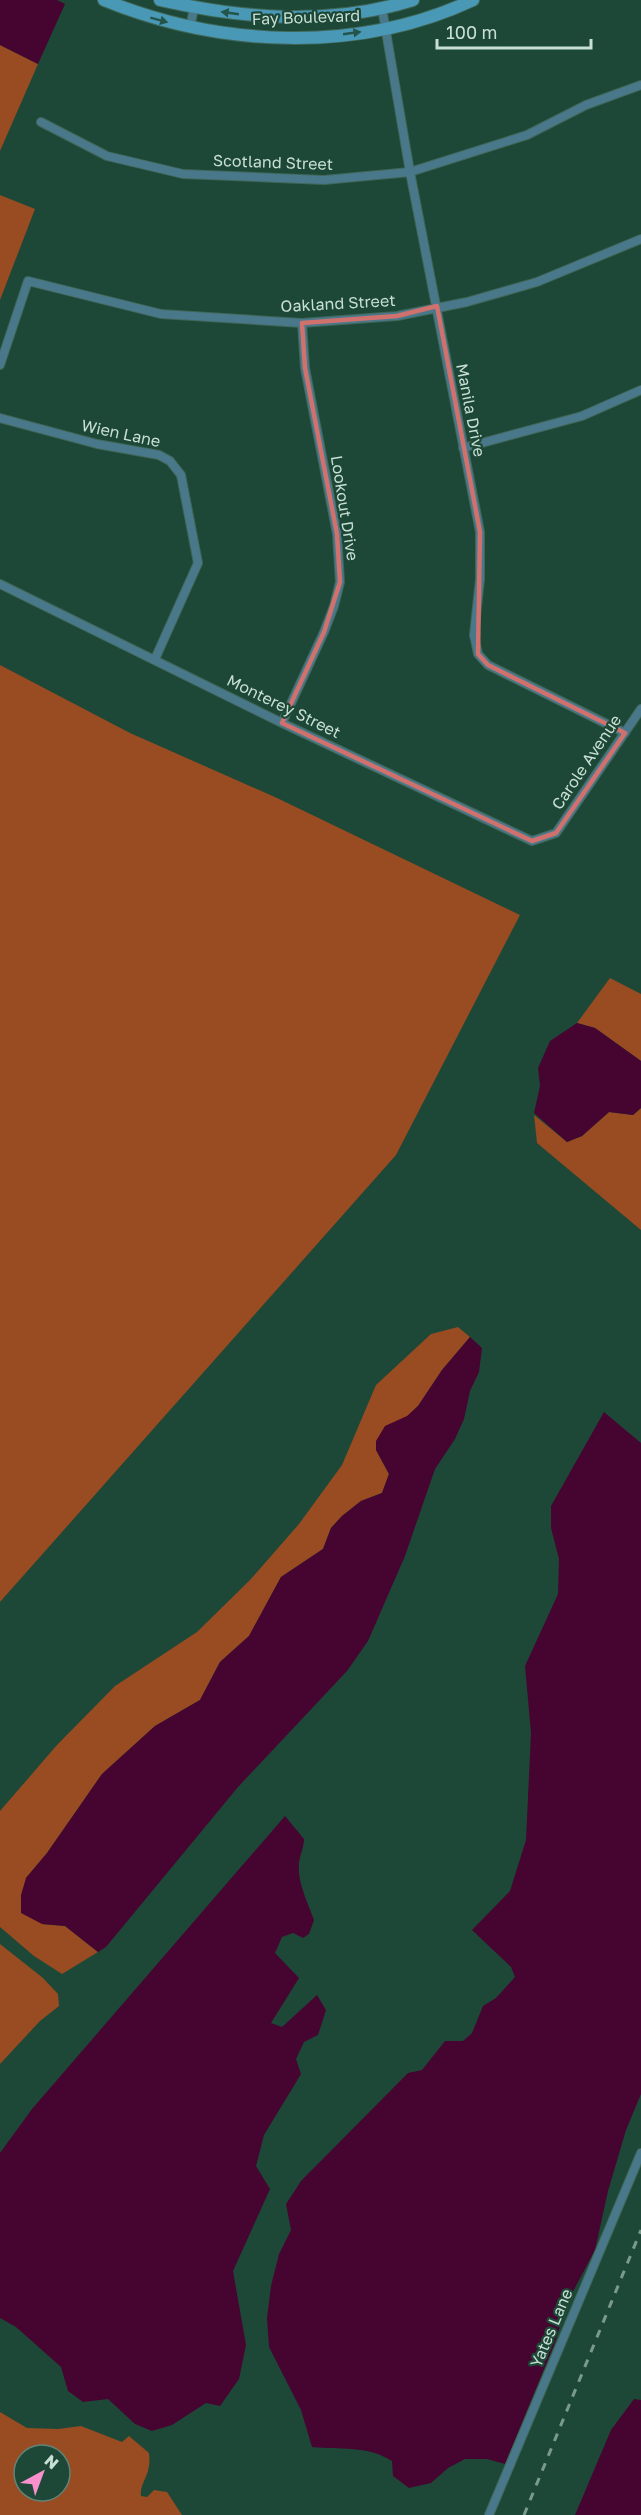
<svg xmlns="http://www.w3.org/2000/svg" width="641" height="2515" viewBox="0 0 641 2515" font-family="'Golos Text',sans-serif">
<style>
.green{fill:#994b22;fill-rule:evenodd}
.water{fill:#450530}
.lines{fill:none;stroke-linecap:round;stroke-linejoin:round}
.minor-casing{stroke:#3f6656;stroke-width:10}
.secondary-casing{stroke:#3f6656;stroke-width:14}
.minor{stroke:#4a788b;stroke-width:8}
.secondary{stroke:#4998b6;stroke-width:12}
.rail{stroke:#7a9a8c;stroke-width:3;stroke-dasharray:8 8;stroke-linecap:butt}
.oneway{fill:#24544a}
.marked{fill:none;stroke:#d0716d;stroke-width:4.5;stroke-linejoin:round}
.labels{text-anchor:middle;stroke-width:4.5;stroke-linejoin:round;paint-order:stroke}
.street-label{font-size:16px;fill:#c8dfd4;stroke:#1d4837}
</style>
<rect width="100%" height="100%" fill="#1d4837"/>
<path class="green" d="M0,45L38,64L0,151Z
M0,195L35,209L0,300Z
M0,665L130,733L277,798L520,915L396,1155L0,1602Z
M610,978L641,994V1061L595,1028L577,1023Z
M641,1108V1230L537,1143L534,1115L567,1142L582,1136L609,1112L633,1115Z
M458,1327L470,1337L442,1370L418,1406L376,1450L389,1474L382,1493L361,1501L342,1516L331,1528L323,1549L281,1577L249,1636L220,1662L200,1700L155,1726L102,1774L47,1853L26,1878L42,1924L65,1926L98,1952L62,1974L34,1956L0,1927V1811L57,1745L115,1686L197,1632L250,1580L299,1524L342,1465L376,1385L431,1334Z
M0,1944L43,1978L58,1994L59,2006L40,2021L0,2064Z
M0,2412L27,2428L58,2429L81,2426L122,2442L129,2436L149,2453C152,2476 139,2482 141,2496L147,2497L154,2490L167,2492L182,2515H0ZM24,2455H60V2491H24Z"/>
<path class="water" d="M0,0H57L65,4L38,64L0,45Z
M577,1023L595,1028L641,1061V1108L633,1115L609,1112L582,1136L567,1142L534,1113L540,1086L538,1068L550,1041Z
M470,1337L482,1348L479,1372L470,1391L464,1419L455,1439L435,1469L405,1556L368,1641L347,1671L238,1787L106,1947L98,1952L65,1926L42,1924L21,1913V1895L26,1878L47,1853L102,1774L155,1726L200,1700L220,1662L249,1636L281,1577L323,1549L331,1528L342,1516L361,1501L382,1493L389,1474L376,1450V1441L385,1426L407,1416L418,1406L442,1370Z
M604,1412L641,1443V2094L626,2130L608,2191L595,2250L569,2299L554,2345L505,2464L487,2459H465L448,2468L431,2483L409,2488L393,2476L392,2461C367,2445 340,2450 312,2447L301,2410L269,2347L267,2318L271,2286L279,2254L291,2230L286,2204L301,2181L408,2073L422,2070L445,2041H463L472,2033L483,2006L496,1998L515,1977L511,1967L472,1930L510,1891L526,1840L531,1733L525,1666L558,1594L559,1559L551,1528V1506Z
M285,1816L304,1839C304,1847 300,1855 299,1863C297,1882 308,1903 314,1920L309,1934L303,1938L293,1933L282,1937L275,1953L299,1978L271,2023L282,2027L317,1995L326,2010L318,2035L304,2042L296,2059L301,2074L264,2135L256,2166L270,2189L233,2271L246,2345L239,2379L220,2406L206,2403L172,2425L152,2431L135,2424L108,2399L83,2402L68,2391L61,2367L16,2327L0,2318V2153L32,2109Z
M634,2399L641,2400V2515H575L611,2430Z"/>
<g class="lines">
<g class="minor-casing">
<path id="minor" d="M382,8L410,172L480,532V579L474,635L478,654L488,665L625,733
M190,28L194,8
M41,122L107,156L183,174L324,180L410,172L527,135L586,105L641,85
M0,365L28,281L161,314L302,323L397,316L467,302L537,282L641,239
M0,418L97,444L159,455L170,461L181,475L198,563L155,659
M463,448L582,416L641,390
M0,584L282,723L532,841L556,833L641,709
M282,723L324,632L334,606L340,582L337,534L305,368L302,323
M489,2515L641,2153"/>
</g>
<g class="secondary-casing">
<path id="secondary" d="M104,0C219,47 358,54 473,0
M160,0C243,19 330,26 413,0"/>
</g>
<use href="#minor" class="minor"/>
<use href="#secondary" class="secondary"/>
<path class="rail" d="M524,2515L641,2230"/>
</g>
<defs><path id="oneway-solid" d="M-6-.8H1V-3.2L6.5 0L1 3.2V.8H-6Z" transform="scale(1.5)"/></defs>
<g class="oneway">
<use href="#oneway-solid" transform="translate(230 13) rotate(-172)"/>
<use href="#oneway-solid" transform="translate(159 20) rotate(15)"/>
<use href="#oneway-solid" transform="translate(352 33) rotate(-8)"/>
</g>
<path class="marked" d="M437,306L480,532L478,654L488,665L625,733L556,833L532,841L282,723L324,632L340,582L337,534L305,368L302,323L397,316Z"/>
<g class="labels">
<g class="street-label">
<text transform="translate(306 17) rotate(-2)" y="6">Fay Boulevard</text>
<text transform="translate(273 162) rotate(2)" y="6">Scotland Street</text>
<text transform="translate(338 303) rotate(-3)" y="6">Oakland Street</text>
<text transform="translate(471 410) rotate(79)" y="6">Manila Drive</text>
<text transform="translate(121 433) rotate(12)" y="6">Wien Lane</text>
<text transform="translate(345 508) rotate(81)" y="6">Lookout Drive</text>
<text transform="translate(284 706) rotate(26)" y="6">Monterey Street</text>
<text transform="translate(586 762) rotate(-56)" y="6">Carole Avenue</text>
<text transform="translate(551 2328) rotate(-67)" y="6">Yates Lane</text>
</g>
</g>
<g transform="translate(42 2473) rotate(41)"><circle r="28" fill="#1d4837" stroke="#618476" stroke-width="1.5"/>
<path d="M0-4.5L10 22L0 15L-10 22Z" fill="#f890cb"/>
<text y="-9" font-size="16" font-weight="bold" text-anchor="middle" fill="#c8dfd4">N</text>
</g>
<path d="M437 39v9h154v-9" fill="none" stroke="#c8dfd4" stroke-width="3"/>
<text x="446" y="39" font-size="18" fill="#c8dfd4" stroke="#1d4837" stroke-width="4.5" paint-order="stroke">100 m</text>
</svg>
